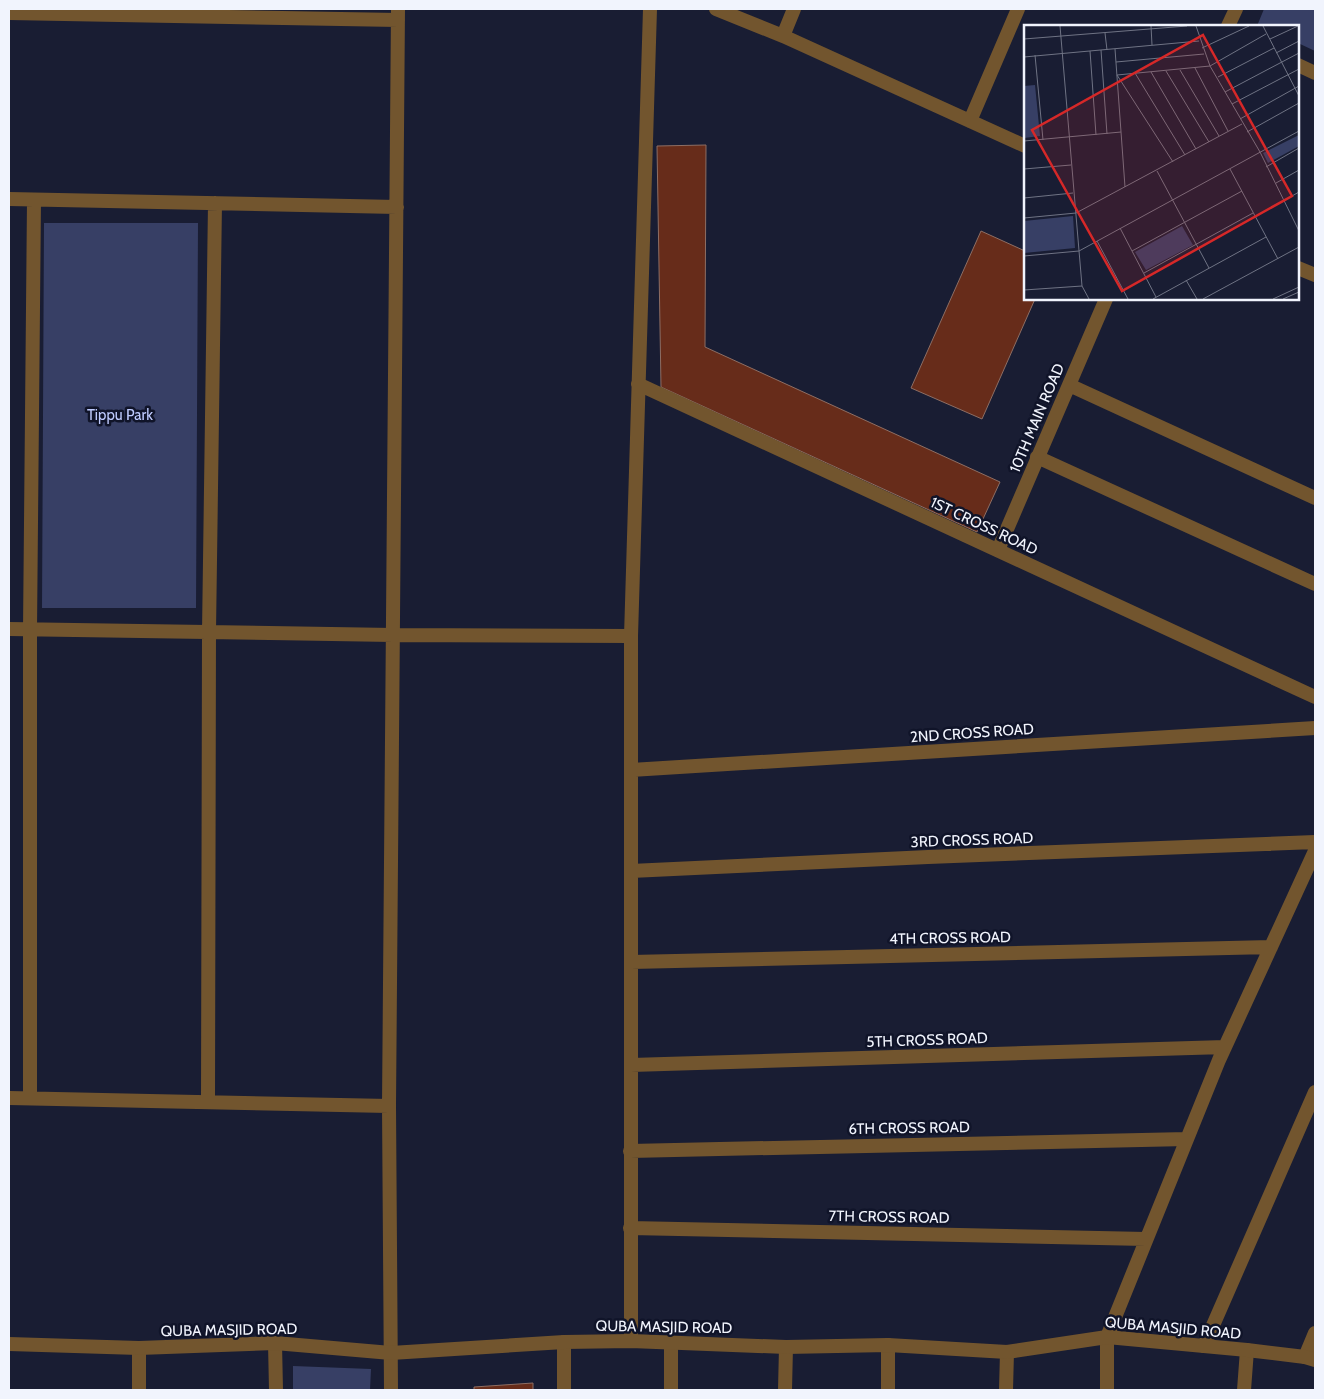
<svg xmlns="http://www.w3.org/2000/svg" width="1324" height="1399" viewBox="0 0 1324 1399" font-family="Cabin,sans-serif">
<style>
.green{fill:#373f65}
.building{fill:#672c1a;stroke:#8d6e64}
.lines{fill:none;stroke-linecap:round;stroke-linejoin:round}
.minor{stroke:#72552e;stroke-width:14}
.tertiary{stroke:#72552e;stroke-width:14}
.labels{text-anchor:middle;stroke-width:5;stroke-linejoin:round;paint-order:stroke}
.park-label{font-size:15px;fill:#bfcbfe;stroke:#101429}
.street-label{font-size:15px;fill:#f1f4fd;stroke:#101429}
.inset-road{fill:none;stroke:#6f7384;stroke-width:1}
.view{fill:#d62828;fill-opacity:0.15;stroke:#d62828;stroke-width:2.5}
.inset-edge{fill:none;stroke:#f1f4fd;stroke-width:2.5}
</style>
<rect width="100%" height="100%" fill="#191d33"/>
<path class="green" d="M1264,9H1315V51L1298,43V26H1257Z
M44,223H198L196,608H42Z
M293,1366L371,1369L370,1390H293Z"/>
<path class="building" d="M706,145L705,347L1000,482L977,532L661,387L657,146Z
M981,231L1025,251V299H1035L982,419L911,388Z
M533,1383V1390H474V1387Z"/>
<g class="lines">
<path class="minor" d="M716,9L783,36L1025,146
M9,13L398,20
M1228,26L1236,9
M783,36L794,9
M1298,65L1315,73
M970,121L1018,9
M9,199L397,207
M1298,268L1315,275
M638,384L1315,697
M1069,385L1315,498
M1037,457L1315,584
M998,550L1106,299
M9,629L393,635L631,636
M631,770L1315,728
M631,871L928,857L1315,842
M631,962L1271,947
M631,1065L1225,1047
M9,1098L389,1106
M30,1098V630L34,200
M208,1102L209,632L215,203
M630,1151L1187,1139
M630,1228L1146,1239
M631,1341V636L650,9
M275,1343L276,1390
M671,1343V1390
M888,1345V1390
M1204,1346L1315,1092
M139,1348V1390
M1305,1357L1315,1333
M391,1390L389,1106L398,9
M564,1390V1342
M785,1390L786,1347
M1006,1390L1007,1352
M1107,1390V1337L1219,1060L1315,851
M1244,1390L1247,1350"/>
<path class="tertiary" d="M9,1344L139,1348L275,1343L391,1353L564,1342L631,1341L786,1347L888,1345L1007,1352L1107,1337L1247,1350L1305,1357L1315,1360"/>
</g>
<g class="labels">
<g class="park-label">
<text x="120" y="420">Tippu Park</text>
</g>
<g class="street-label">
<text transform="translate(1037 418) rotate(-67)" y="5">10TH MAIN ROAD</text>
<text transform="translate(984 526) rotate(25)" y="5">1ST CROSS ROAD</text>
<text transform="translate(972 733) rotate(-4)" y="5">2ND CROSS ROAD</text>
<text transform="translate(972 840) rotate(-2)" y="5">3RD CROSS ROAD</text>
<text transform="translate(950 938) rotate(-1)" y="5">4TH CROSS ROAD</text>
<text transform="translate(927 1040) rotate(-2)" y="5">5TH CROSS ROAD</text>
<text transform="translate(909 1128) rotate(-1)" y="5">6TH CROSS ROAD</text>
<text transform="translate(889 1217) rotate(1)" y="5">7TH CROSS ROAD</text>
<text transform="translate(664 1327) rotate(1)" y="5">QUBA MASJID ROAD</text>
<text transform="translate(1173 1328) rotate(5)" y="5">QUBA MASJID ROAD</text>
<text transform="translate(229 1330) rotate(-1)" y="5">QUBA MASJID ROAD</text>
</g>
</g>
<g transform="translate(1024 25)">
<rect width="275" height="275" fill="#191d33"/>
<path d="M11,60L16,111L0,113V61ZM275,110V121L244,138L239,128ZM49,191L51,223L0,228V196ZM158,201L169,220L122,245L111,227Z" fill="#373f65"/>
<path class="inset-road" d="M36,1L58,261L65,274M127,1L128,20M172,1L186,41L236,127L275,206M239,1L275,71M81,8L83,25M0,14L163,1M246,14L274,1M178,23L225,1M91,24L101,162M77,25L83,109M66,26L72,110M252,28L275,16M11,30L19,115M0,32L175,16M92,37L180,29M171,43L204,106M156,45L195,111M142,46L185,117M127,47L172,124M111,48L161,130M194,52L250,23M201,67L275,28M208,79L275,44M216,94L275,61M223,107L275,78M0,116L97,107M149,137L93,50L186,41L242,9M242,142L275,123M0,144L47,140M206,144L254,234M133,146L185,243M252,158L275,145M0,173L49,168M261,175L275,167M0,193L52,188L218,99M96,203L132,272M73,216L104,274M108,226L218,166M0,231L55,226L275,106M120,248L229,188M162,255L173,274M0,265L58,261M129,274L242,212M179,274L275,222M249,274L275,262M259,274L275,267"/>
<path class="view" d="M179,10L268,171L98,266L8,105Z"/>
<rect width="275" height="275" class="inset-edge"/>
</g>
<rect width="1324" height="1399" fill="none" stroke="#f1f4fd" stroke-width="20"/>
</svg>
